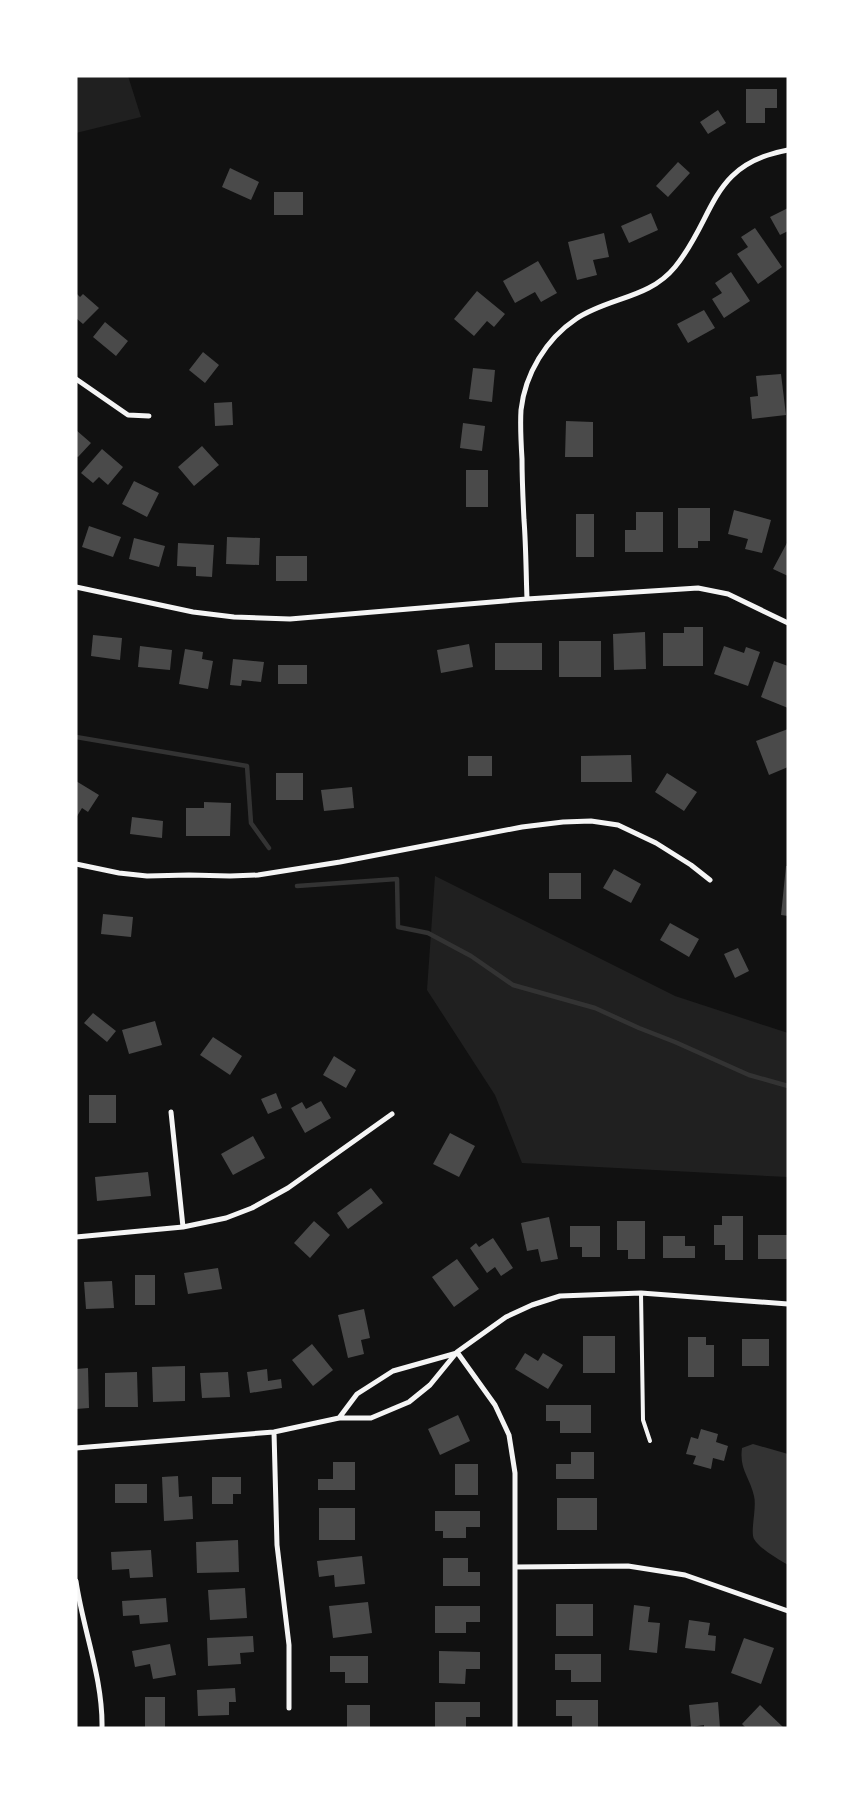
<svg xmlns="http://www.w3.org/2000/svg" width="864" height="1804" viewBox="0 0 864 1804" font-family="Helvetica,sans-serif">
  <rect width="100%" height="100%" fill="#111"/>
  <!-- green -->
  <path fill="#202020" d="M76,76H128L141,117L76,133Z
    M435,876L675,996L788,1033V1177L522,1163L495,1095L427,990Z"/>
  <!-- water -->
  <path fill="#333" d="M753,1444L788,1454V1565C778,1559 760,1549 754,1539C750,1531 757,1508 754,1496C750,1477 739,1470 742,1448Z"/>
  <g fill="none" stroke-linecap="round" stroke-linejoin="round">
    <!-- stream -->
    <path stroke="#333" stroke-width="4.5" d="M76,737L247,766L251,823L269,848
      M297,886L397,879L398,927L428,933L471,956L513,985L595,1008L639,1028L675,1042L749,1075L788,1086"/>
  </g>
  <!-- building -->
  <path fill="#4a4a4a" d="M746,89H777V108H765V123H746Z
    M718,110L726,123L708,134L700,122Z
    M678,162L690,173L668,197L656,186Z
    M230,168L259,182L251,200L222,187Z
    M274,192H303V215H274Z
    M788,208V231L780,235L770,217Z
    M651,213L658,230L629,243L621,226Z
    M755,228L782,267L758,284L737,254L748,247L741,237Z
    M604,233L609,257L593,260L597,275L577,280L568,242Z
    M538,261L557,293L541,302L535,292L515,303L503,281Z
    M731,272L750,301L724,318L712,299L722,293L715,283Z
    M477,291L505,314L494,327L487,321L474,336L454,319Z
    M76,293L80,297L83,294L99,308L83,324L76,318Z
    M704,310L715,328L688,343L677,324Z
    M105,322L128,341L116,356L93,337Z
    M203,352L219,365L205,383L189,370Z
    M473,368L495,370L492,402L469,399Z
    M781,374L786,415L752,419L750,397L758,396L756,376Z
    M232,402L233,425L215,426L214,403Z
    M566,421L593,422V457H565Z
    M463,423L485,426L482,451L460,448Z
    M76,430L91,443L78,457L76,456Z
    M202,446L219,465L194,486L178,467Z
    M102,449L123,467L108,485L99,477L93,483L81,473Z
    M466,470H488V507H466Z
    M134,481L159,493L147,517L122,504Z
    M678,508H710V541H698V548H678Z
    M734,510L771,520L762,553L745,549L748,539L728,534Z
    M636,512H663V552H625V530H636Z
    M576,514H594V557H576Z
    M89,526L121,537L113,557L82,547Z
    M227,537L260,538L259,565L226,564Z
    M134,538L165,546L159,567L129,559Z
    M788,541V576L773,569Z
    M178,543L214,545L212,577L196,576V567L177,566Z
    M276,556H307V581H276Z
    M684,627H703V666H663V633H684Z
    M645,632L646,669L614,670L613,634Z
    M93,635L122,638L120,660L91,656Z
    M559,641H601V677H559Z
    M495,643H542V670H495Z
    M469,644L473,667L441,673L437,650Z
    M140,646L172,650L170,670L138,667Z
    M724,646L744,653L746,647L760,652L748,686L714,674Z
    M185,649L203,652L202,659L213,661L208,689L179,684Z
    M233,659L264,662L261,682L242,680L241,686L230,685Z
    M774,661L788,666V708L761,697Z
    M278,665H307V684H278Z
    M788,729V767L769,775L756,741Z
    M631,755L632,782H581V756Z
    M468,756H492V776H468Z
    M276,773H303V800H276Z
    M667,773L697,792L684,811L655,792Z
    M76,781L99,795L88,812L82,808L76,818Z
    M352,787L354,808L324,811L321,790Z
    M204,802L231,803L230,836H186V808H204Z
    M132,817L163,821L162,838L130,834Z
    M786,866H788V916L781,915Z
    M614,869L641,884L631,903L603,888Z
    M549,873H581V899H549Z
    M103,914L133,917L131,937L101,934Z
    M670,923L699,939L689,957L660,940Z
    M738,948L749,971L735,978L724,954Z
    M93,1013L116,1031L107,1042L84,1023Z
    M155,1021L162,1045L129,1054L122,1030Z
    M213,1037L242,1056L230,1075L200,1055Z
    M334,1056L356,1070L346,1088L323,1075Z
    M276,1093L282,1108L268,1114L261,1099Z
    M89,1095H116V1123H89Z
    M321,1101L331,1118L305,1133L291,1108L302,1102L306,1109Z
    M450,1133L475,1146L459,1177L433,1164Z
    M253,1136L265,1158L233,1175L221,1154Z
    M148,1172L151,1196L97,1201L95,1177Z
    M371,1188L383,1203L348,1229L337,1213Z
    M722,1216H743V1260H725V1245H714V1225H722Z
    M549,1217L558,1259L541,1262L538,1249L527,1251L521,1223Z
    M314,1221L330,1235L310,1258L294,1243Z
    M617,1221H645V1259H628V1250H617Z
    M570,1226H600V1257H582V1247H570Z
    M758,1235H787V1259H758Z
    M663,1236H685V1246H695V1258H663Z
    M493,1238L513,1268L501,1276L495,1267L487,1273L470,1248L476,1243L479,1247Z
    M457,1259L479,1289L454,1307L432,1277Z
    M218,1268L222,1289L188,1294L184,1273Z
    M135,1275H155V1305H135Z
    M112,1281L114,1308L86,1309L84,1282Z
    M364,1309L370,1338L361,1340L364,1354L348,1358L338,1315Z
    M583,1336H615V1373H583Z
    M688,1337H706V1345H714V1377H688Z
    M742,1339H769V1366H742Z
    M312,1344L333,1370L313,1386L292,1360Z
    M525,1353L538,1361L543,1353L563,1365L548,1389L515,1369Z
    M185,1366V1401L153,1402L152,1367Z
    M88,1368L89,1408L76,1409V1369Z
    M267,1369L268,1381L281,1379L282,1388L250,1393L247,1372Z
    M137,1372L138,1407H105V1373Z
    M228,1372L230,1397L202,1398L200,1373Z
    M546,1405H591V1433H560V1421H546Z
    M458,1415L470,1441L440,1455L428,1429Z
    M701,1429L718,1434L716,1442L728,1446L724,1461L713,1458L711,1469L693,1464L696,1456L686,1454L691,1437L698,1439Z
    M571,1452H594V1479H556V1464H571Z
    M333,1462H355V1490H318V1479H333Z
    M455,1464H478V1495H455Z
    M178,1476L179,1497L192,1496L193,1519L164,1521L162,1477Z
    M212,1477H241V1494H233V1504H212Z
    M115,1484H147V1503H115Z
    M557,1498H597V1530H557Z
    M319,1508H355V1540H319Z
    M435,1511H480V1527H466V1538H443V1531H435Z
    M238,1540L239,1572L197,1573L196,1542Z
    M151,1550L153,1577L130,1578L129,1569L112,1570L111,1552Z
    M362,1556L365,1584L335,1587L334,1575L319,1577L317,1561Z
    M443,1558H468V1572H480V1586H443Z
    M245,1588L247,1618L210,1620L208,1590Z
    M166,1598L168,1622L140,1624L139,1615L123,1616L122,1601Z
    M368,1602L372,1633L333,1638L329,1606Z
    M556,1604H593V1636H556Z
    M634,1605L650,1607L648,1622L660,1623L657,1653L629,1650Z
    M435,1606H480V1622H466V1633H435Z
    M689,1620L710,1623L708,1635L716,1636L715,1651L685,1648Z
    M253,1636L254,1652L240,1653L241,1664L208,1666L207,1638Z
    M744,1638L774,1648L761,1684L731,1673Z
    M170,1644L176,1675L153,1679L150,1664L135,1667L132,1651Z
    M439,1651L480,1652V1669H466L465,1684L439,1683Z
    M555,1654H601V1682H571V1670H555Z
    M330,1656H368V1683H345V1672H330Z
    M235,1688L236,1702H229V1715L198,1716L197,1690Z
    M145,1697H165V1727H145Z
    M556,1700H598V1728H572V1716H556Z
    M435,1702H480V1717H466V1728H435Z
    M718,1702L720,1728H704V1725L691,1727L689,1705Z
    M347,1705H370V1728H347Z
    M760,1705L783,1727L782,1728H746L742,1724Z"/>
  <g fill="none" stroke-linecap="round" stroke-linejoin="round">
    <!-- service -->
    <path stroke="#f5f5f5" stroke-width="4" d="M641,1293L643,1420L650,1441"/>
    <!-- minor -->
    <path stroke="#f5f5f5" stroke-width="5" d="M76,379L128,415L149,416
      M76,587L193,612L234,617L290,619L527,599L698,588L728,594L788,623
      M527,599C526,573 526,546 524,520C523,500 522,480 522,459C521,443 520,426 521,410C525,374 546,339 576,319C609,297 649,299 675,267C716,217 709,164 788,150
      M76,864L119,873L147,876L189,875L230,876L258,875L340,862L522,827L563,822L591,821L618,825L656,843L691,865L710,880
      M171,1112L183,1227
      M76,1237L183,1227L226,1218L252,1208L288,1188L392,1114
      M457,1352L495,1405L509,1435L515,1473V1728
      M339,1418L357,1394L393,1371L457,1353
      M274,1432L277,1545L289,1645V1708
      M76,1448L274,1432L339,1418H371L409,1402L430,1385L457,1352L506,1317L532,1305L560,1296L641,1293L788,1304
      M515,1567L628,1566L685,1575L788,1611
      M76,1581C83,1630 103,1678 102,1728"/>
  </g>
  <!-- border -->
  <rect width="864" height="1804" fill="none" stroke="#ffffff" stroke-width="155"/>
</svg>
